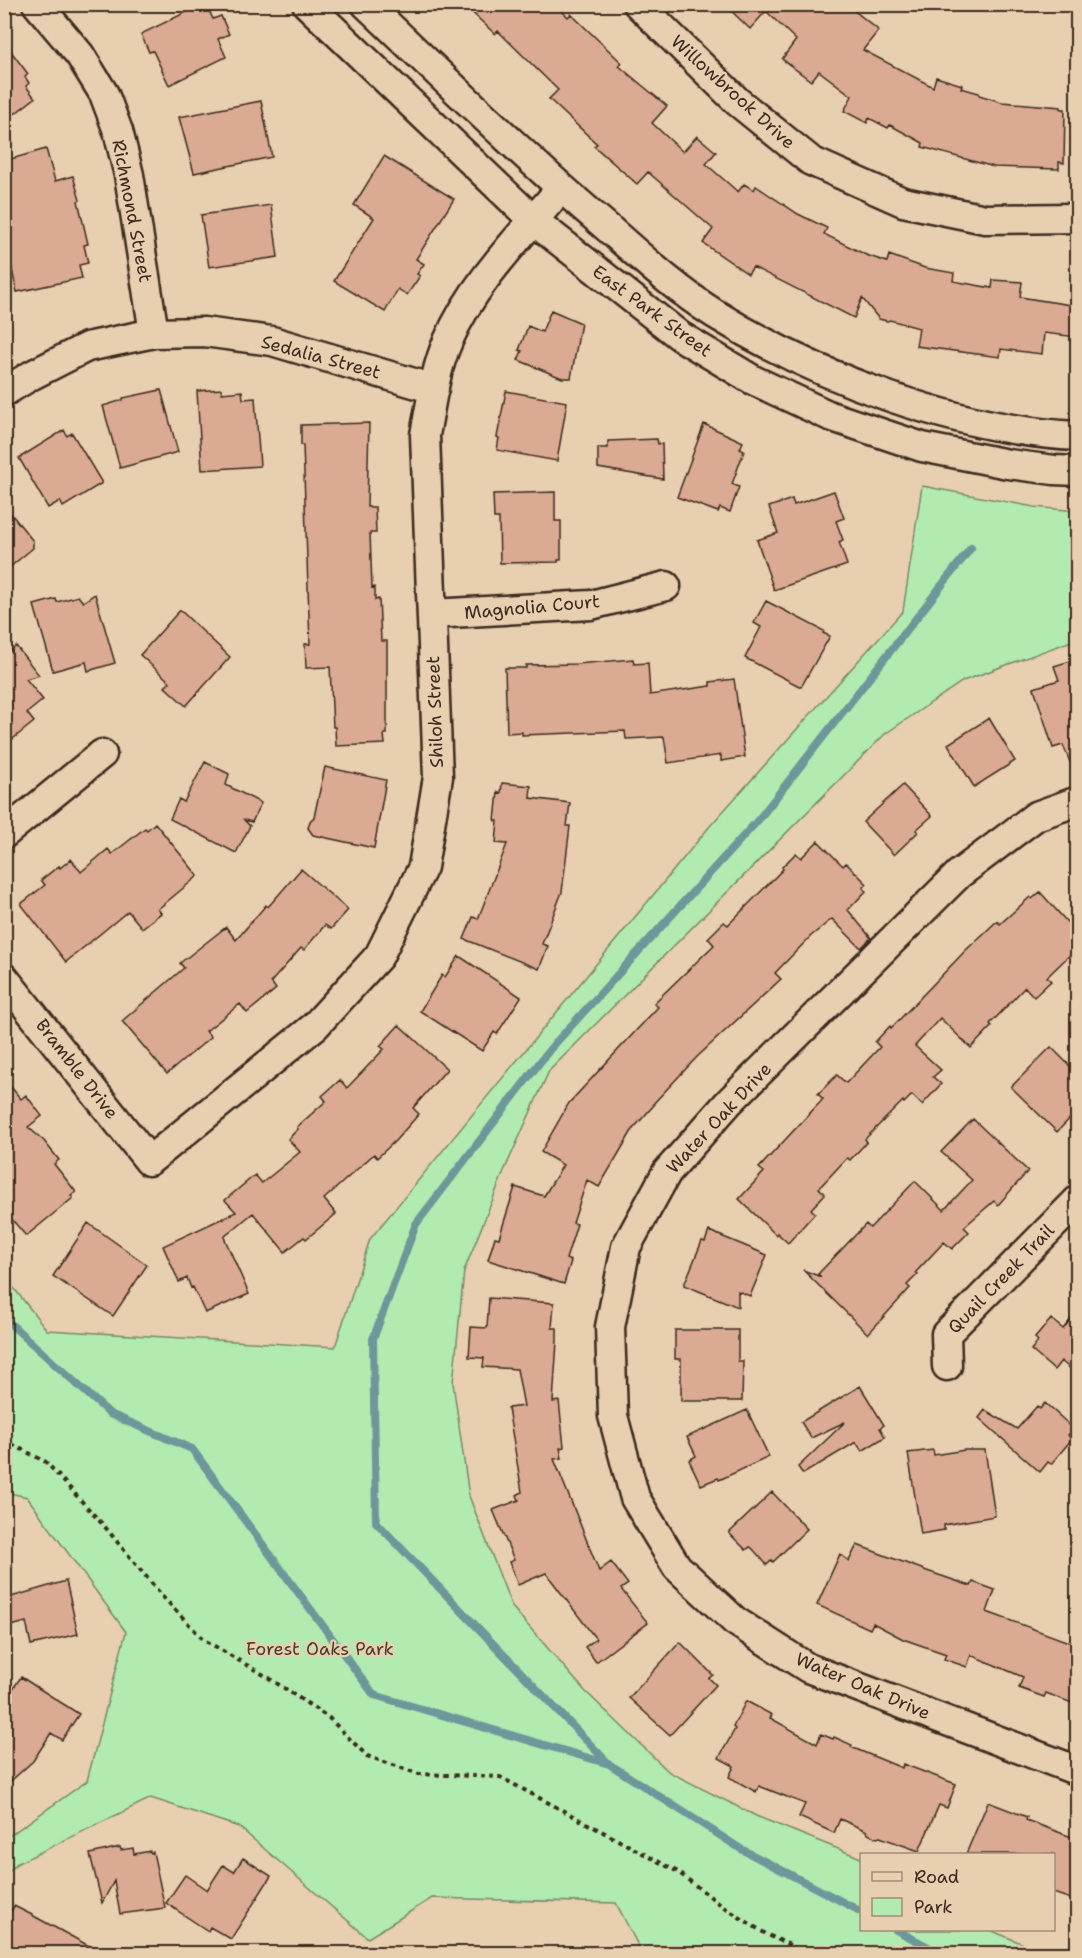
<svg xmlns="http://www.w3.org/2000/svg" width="1082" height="1958" viewBox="0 0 1082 1958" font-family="'Shantell Sans',sans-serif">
  <rect width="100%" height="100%" fill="#e8cfb0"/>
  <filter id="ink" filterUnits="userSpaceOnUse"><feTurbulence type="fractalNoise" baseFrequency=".0167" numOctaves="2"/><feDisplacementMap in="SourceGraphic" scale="12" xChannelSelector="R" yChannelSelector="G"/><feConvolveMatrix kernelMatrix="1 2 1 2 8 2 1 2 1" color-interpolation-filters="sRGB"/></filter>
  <g filter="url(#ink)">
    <!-- green -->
    <path fill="#b2ebaf" stroke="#768a66" stroke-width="1.5" d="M922,486L1034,507L1077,511V639L963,681L885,734L549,1071L504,1171L464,1271L453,1383L469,1496L512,1607L585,1691L669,1772L756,1816L861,1858L862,1930H990L1045,1953H642L616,1903L432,1898L368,1938L239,1827L151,1798L16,1864L5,1876V1839L87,1781L126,1632L27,1497L5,1492V1277L47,1330L335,1347L370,1239L710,826L903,611Z"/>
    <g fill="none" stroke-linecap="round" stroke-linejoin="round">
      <!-- stream -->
      <path stroke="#6d979a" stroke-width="8" d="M4,1318L110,1414L192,1449L374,1695L609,1764L741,1849L862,1912
        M609,1764L376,1522L373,1339L416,1224L550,1049L759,819L971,548
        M896,1930L942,1954"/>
    </g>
    <!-- building -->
    <path fill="#daab92" stroke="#3b2a1e" stroke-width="1.5" d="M203,4H206L213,19L221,16L229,34L218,39L226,57L169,85L153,51L149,52L141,34Z
      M463,4H555L568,17L571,14L622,63L619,66L667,106L652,123L683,152L697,136L716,152L706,164L738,192L744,184L754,190L756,186L798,214L827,228L824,234L866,255L887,262L889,255L925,268L954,273L953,281L992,288L993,280L1022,282L1020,297L1077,306V337L1044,333L1042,354L1001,349L1000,357L916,346L919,328L890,320L887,321L879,319L862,298L854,318L753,267L748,274L703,243L713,229L648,172L637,184L594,146L597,144L549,99L558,90L498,31L495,34Z
      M724,4H846L877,29L878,31L863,50L933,87L936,77L962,85L961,88L979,93V95L1002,102L1061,107V109H1065L1064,163L1059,162V169L994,167L922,147L923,143L890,125L888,128L869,118L867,123L844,111L852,96L819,71L811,81L782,59L796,40L766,11L750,29Z
      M4,42L28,74L25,77L29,83L26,86L35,98L4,122Z
      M261,101L272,157L194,173L179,117Z
      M46,149L55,181L73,176L80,200L78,201L88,244L84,245L88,263L79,265L82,278L17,292L4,234V161Z
      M384,156L454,199L416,259L424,264L417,274L420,276L407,295L398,289L385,312L334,281L374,218L354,205Z
      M271,205L278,257L209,267L201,215Z
      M551,310L581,323L571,378H562L518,360L522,351L519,350L528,326L542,332Z
      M222,389V393L242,391L243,399L255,398L260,466L202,470L197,391Z
      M161,390L178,452L120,468L103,406L123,400V398Z
      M506,391L567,402L557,461L497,450L499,438L497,437Z
      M369,423L367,507H375L376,533H370L372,588L375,587V600L379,599L381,641H387V734H384L385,744L336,746L335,727H333L330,667L306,668L305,644H310L303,445H301V425Z
      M704,424L743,442L740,449L744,451L732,484L739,487L730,512L720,508L718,512L677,497Z
      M64,430L67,436L72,433L102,483L63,507L60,501L48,508L19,458Z
      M657,439L658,444H662L663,479L598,468V448H608V441Z
      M834,491L844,518L836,521L843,540L839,542L847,565L774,590L757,540L778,533L769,507L792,499L794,505Z
      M555,492V521H561V560H558V562L500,563L499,518H494L493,494Z
      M4,505L33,541V548L4,572Z
      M95,594L115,663L88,671L86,662L53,671L34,605L56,599L57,602L78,596L83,602Z
      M766,601L824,631L823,633L830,636L801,687L745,658L761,627L754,623Z
      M180,610L230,657L186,706L165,687L170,682L140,655Z
      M16,646L39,675L26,679L43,700L27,713L34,722L4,746V652L6,655Z
      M633,659L634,664L648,663L650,695L710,686V682L734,679L745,757L721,761V755L668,763L664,737L626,739L625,731L522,735V732L507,733L505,668H526V665L577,664Z
      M1077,659V779L1063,745L1053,748L1034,688L1059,680L1054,666Z
      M989,718L1015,761L974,787L948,744Z
      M205,762L229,774L226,785L261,803L252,822L244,820L250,826L236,853L170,819L179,799L184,802Z
      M325,767L386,780L374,848L313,835L308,828L310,821L314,817Z
      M502,783L531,786L530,798L570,803L567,826H570L562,892L542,944L548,946L539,969L464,939L473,917L478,919L507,844L496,843L498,821H495L498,792L501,793Z
      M903,785L932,816L916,830L918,832L894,855L863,822Z
      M155,823L198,876L158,909L161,913L142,928L128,911L66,962L21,904L45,885L41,880L59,866L60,868L71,859L81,872L108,849L112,854L145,828L147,830Z
      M818,841L843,866L846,863L867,884L863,888L866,891L848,910L871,938L861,948L832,919L811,936L775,973L781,979L697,1057L653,1104L654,1105L633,1129L599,1187L587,1180L573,1223L577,1224L566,1259L571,1261L564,1284L488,1260L495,1237L499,1238L515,1187L544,1196L563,1165L541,1152L569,1103L658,1007L654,1003L714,945L708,938L724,922L728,925L783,869L782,867L796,853L801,858Z
      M301,869L348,910L331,929L325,925L304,950L301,948L271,982L276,989L247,1013L240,1004L206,1031L211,1037L167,1074L122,1021L184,968L180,963L226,927L236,940L266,905L268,907Z
      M1040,892L1077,933V948L1047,977L1051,981L1034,997L1025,987L990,1024L992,1026L971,1048L940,1018L915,1046L941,1070L933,1077L941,1084L922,1105L912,1095L904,1103L903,1101L865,1139L867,1142L850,1160L847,1158L819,1188L825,1194L811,1209L815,1213L788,1243L777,1233L776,1235L739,1199L764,1172L759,1168L823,1099L818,1094L837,1075L846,1083L880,1047L875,1042L890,1026L891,1028L900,1019L965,951L997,921L1000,924L1030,897L1032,899Z
      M459,956L521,997L497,1034L494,1032L482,1051L420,1011L442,975L445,977Z
      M399,1025L447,1069L413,1108L419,1114L395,1141L377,1158L374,1154L324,1199L336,1214L306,1239L304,1237L285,1252L253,1213L224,1237L249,1294L205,1313L193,1287L191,1288L187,1278L179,1282L163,1246L236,1212L225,1200L255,1175L262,1183L300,1152L288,1139L298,1129L297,1127L326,1101L322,1096L340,1080L347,1088L384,1049L380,1046Z
      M1051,1047L1077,1073V1111L1057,1132L1011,1087Z
      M4,1079L21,1099L26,1095L42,1116L28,1127L44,1141L59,1160L54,1164L76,1192L71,1196L73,1198L26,1236L4,1210Z
      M973,1119L1028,1171L998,1205L994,1201L964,1227L969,1232L952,1249L944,1242L916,1272L918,1274L907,1285L910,1288L868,1334L803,1270L821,1277L818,1274L866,1224L870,1228L915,1181L944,1210L972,1180L941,1152Z
      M88,1223L147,1265L113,1316L53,1276Z
      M709,1231L767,1255L750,1296L738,1291V1307L684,1285L702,1241L705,1242Z
      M489,1298L554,1303L552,1328H557V1341L553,1402L559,1401L564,1447L560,1448L562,1458L554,1459L599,1571L611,1562L628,1584L621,1589L648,1623L596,1662L585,1647L596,1639L546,1573L518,1585L509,1562L514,1560L493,1510L519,1500L517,1495L522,1492L508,1408L524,1406L517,1369L483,1367L484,1358L469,1357L471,1327L487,1328Z
      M1077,1312V1374L1061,1361L1054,1370L1031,1350L1038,1341L1035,1338L1051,1319L1063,1329Z
      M675,1330H738V1361H743L742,1401H681V1359H675Z
      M860,1386L884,1425L880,1428L885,1437L862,1451L856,1442L803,1474L798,1467L845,1422L811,1438L801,1422Z
      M1045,1403L1074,1429L1068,1435L1072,1439L1051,1464L1048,1462L1040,1472L979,1418L985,1410L1017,1429L1037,1406L1040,1409Z
      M747,1410L769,1457L719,1480L718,1478L701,1485L689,1460L696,1456L687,1437Z
      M933,1450L934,1455L965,1450H985L995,1516L944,1525V1530L921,1534L908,1453Z
      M772,1492L807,1529L773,1562L772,1560L767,1565L752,1548L750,1547L746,1550L729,1533Z
      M857,1545L927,1571L971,1586L973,1582L995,1590L987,1612L1077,1645V1705L1046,1693L1044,1697L1019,1688L1023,1677L971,1655L967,1667L944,1659L946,1654L903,1639L873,1623L870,1629L817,1605L840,1554L849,1561Z
      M66,1581L78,1634L31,1645L26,1622L4,1628V1599Z
      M680,1642L713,1675L709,1678L716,1685L670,1735L629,1698Z
      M21,1677L79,1714L62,1740L51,1733L33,1761L4,1787V1685L12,1690Z
      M746,1701L772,1715L770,1718L817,1744L821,1734L833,1739L834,1737L852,1745L851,1747L902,1768L903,1764L956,1784L947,1808L939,1805L919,1851L880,1837L877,1838L868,1834L867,1831L840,1819L834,1833L799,1817L805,1804L759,1786L756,1792L729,1777L734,1766L719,1758L735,1729L733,1727Z
      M988,1802L1027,1817L1026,1820L1077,1839V1901L1053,1893V1854H966Z
      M120,1847L121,1850L133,1848L134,1854L150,1851L151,1853L153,1852L165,1908L120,1914L114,1881L102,1903L90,1854Z
      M243,1858L271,1876L231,1939L210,1927L208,1931L166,1903L185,1875L207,1890L223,1865L234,1872Z
      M14,1906L30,1914L102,1953H4V1923Z"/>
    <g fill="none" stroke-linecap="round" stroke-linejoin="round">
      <defs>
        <path id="minor" d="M37,4L80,55L104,94L118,131L129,175L154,333
          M307,4L534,221L680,336L753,380L830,416L922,447L1008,464L1054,470L1078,471
          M366,4C446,80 525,158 609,229C643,259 677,290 715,314C816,377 959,431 1078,436
          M638,4L738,102L811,161L903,202L985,219L1078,218
          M4,392L32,375L87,347L154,333L204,332L272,341L434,389
          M432,614L591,605L666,586
          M1078,801L1036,816L959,874L729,1102L667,1172L626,1247L610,1327L613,1416L635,1498L677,1567L735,1621L808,1668L1078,1771
          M4,834L102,754
          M4,978L149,1161L315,1026L379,956L423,867L438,777L425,435C431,404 435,370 448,341C473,283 521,236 561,188
          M947,1366L946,1334L1078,1200"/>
      </defs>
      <!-- minor casing -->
      <use href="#minor" stroke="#3b2a1e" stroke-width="33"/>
      <!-- path -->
      <path stroke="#3b2a1e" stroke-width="4" stroke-dasharray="4.5 4.5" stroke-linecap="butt" d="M4,1440L46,1462L105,1527L163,1597L204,1640L269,1678L329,1718L367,1756L419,1774L500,1777L678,1872L725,1908L766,1934L809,1954"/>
      <!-- minor -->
      <use href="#minor" stroke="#e8cfb0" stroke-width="28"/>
    </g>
  </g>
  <g text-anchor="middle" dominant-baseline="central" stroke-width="4.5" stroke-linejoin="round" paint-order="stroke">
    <!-- street labels -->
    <g font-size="18" fill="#3b2a1e" stroke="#e8cfb0">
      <text transform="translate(733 92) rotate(42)">Willowbrook Drive</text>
      <text transform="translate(132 211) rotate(79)">Richmond Street</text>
      <text transform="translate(652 311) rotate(36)">East Park Street</text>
      <text transform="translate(321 357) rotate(15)">Sedalia Street</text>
      <text transform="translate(532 607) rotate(-5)">Magnolia Court</text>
      <text transform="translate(435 712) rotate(-92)">Shiloh Street</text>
      <text transform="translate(77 1069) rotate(52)">Bramble Drive</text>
      <text transform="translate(719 1118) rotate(-47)">Water Oak Drive</text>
      <text transform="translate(1001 1279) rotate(-46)">Quail Creek Trail</text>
      <text transform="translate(863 1686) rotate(23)">Water Oak Drive</text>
    </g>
    <!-- park labels -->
    <g font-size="18" fill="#473d2c" stroke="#e8cfb0">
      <text x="320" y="1649">Forest Oaks Park</text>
    </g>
  </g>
  <!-- margin -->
  <rect width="1082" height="1958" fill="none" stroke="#e8cfb0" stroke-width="24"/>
  <rect x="12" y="12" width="1058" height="1934" fill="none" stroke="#3b2a1e" stroke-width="2" filter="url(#ink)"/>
  <!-- legend -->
  <rect x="860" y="1853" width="195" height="78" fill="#e8cfb0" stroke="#a38d76" stroke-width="1.5"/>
  <rect x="872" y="1872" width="30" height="9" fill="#e8cfb0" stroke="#a38d76" stroke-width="1.5"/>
  <text x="914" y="1883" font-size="18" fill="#3b2a1e">Road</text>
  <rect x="872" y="1898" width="30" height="18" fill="#b2ebaf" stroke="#a38d76" stroke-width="1.5"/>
  <text x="914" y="1913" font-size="18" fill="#3b2a1e">Park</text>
</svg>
